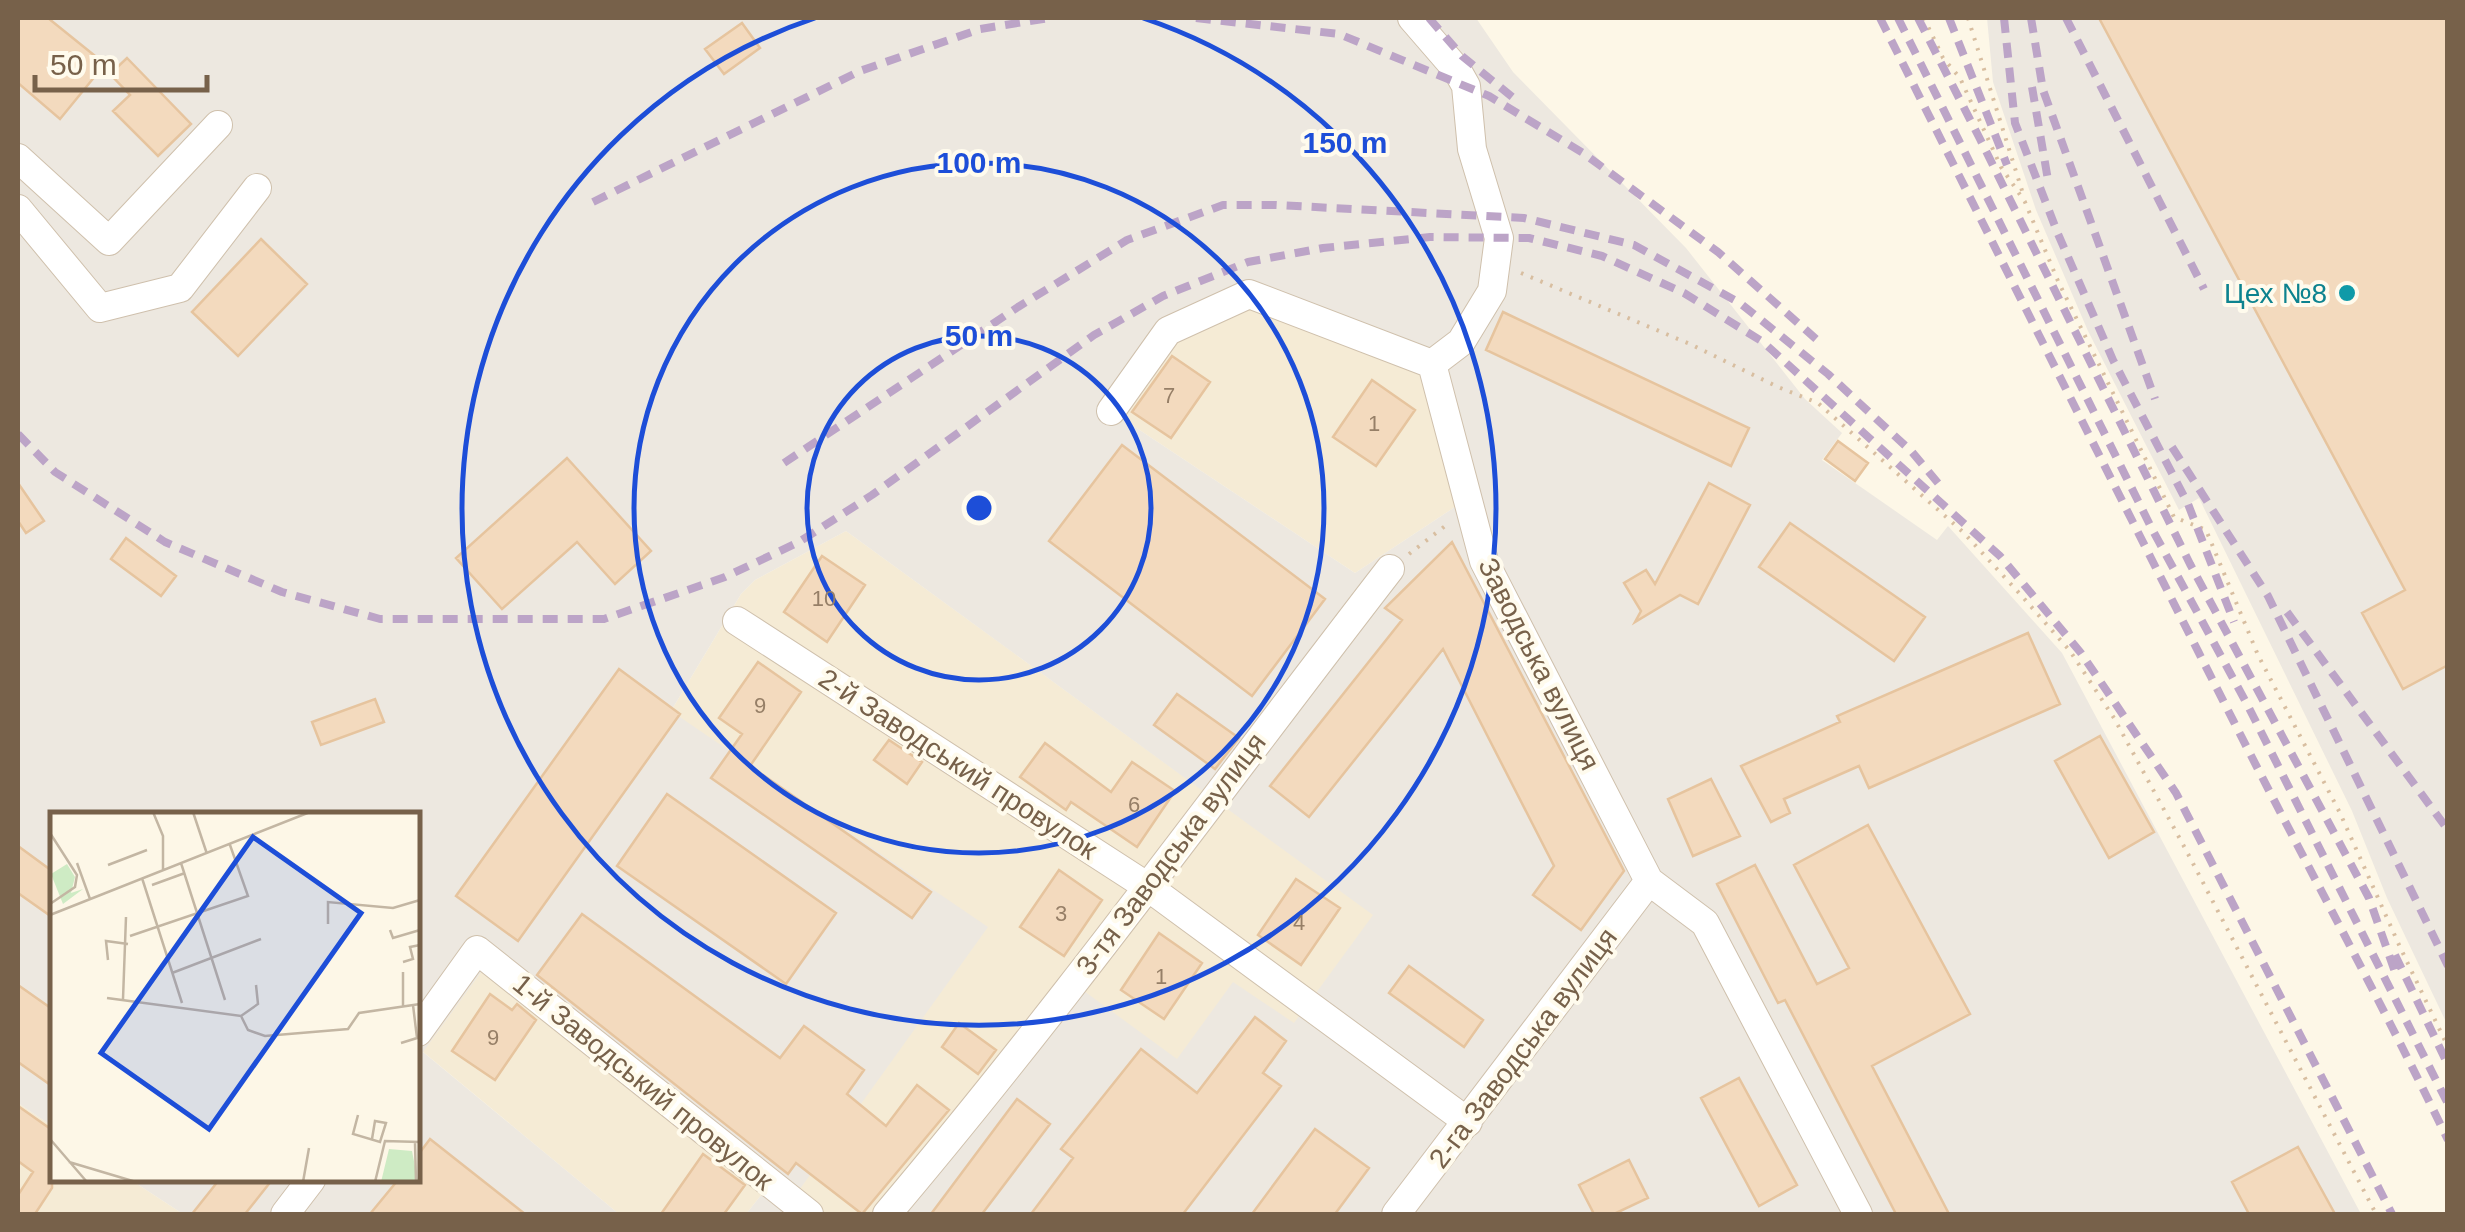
<svg xmlns="http://www.w3.org/2000/svg" width="2465" height="1232" viewBox="0 0 2465 1232" font-family="Helvetica,sans-serif">
  <rect width="100%" height="100%" fill="#fdf7e7"/>
  <!-- residential -->
  <path fill="#f5ebd5" d="M1249,294L1432,364L1467,499L1355,573L1111,411L1168,331Z
    M846,531L1374,915L1294,1024L1177,1060L886,1214H809L792,1201L671,711L741,594L755,580Z
    M490,960L770,1184L746,1214H619L422,1051Z
    M18,1103L52,1126V1180H131L183,1214H18Z"/>
  <!-- industrial -->
  <path fill="#ede8e0" fill-rule="evenodd" d="M18,18H1476L1513,72L1686,248L1805,399L1842,433L1822,460L1937,540L1948,526L2062,653L2361,1214H886L1073,983L1177,1059L1233,982L1294,1023L1373,915L846,531L755,580L741,594L671,711L988,927L792,1200L809,1214H746L770,1184L490,960L423,1052L619,1214H183L131,1180H418V814H52V1126L18,1103ZM1249,294L1431,364L1467,499L1355,573L1111,411L1168,331Z
    M1987,18H2447V1024L2387,898L2352,811L2199,498L2179,510L2088,331L2036,210L1993,82Z"/>
  <!-- building -->
  <path fill="#f3dabe" stroke="#e6c49e" stroke-width="2.5" d="M18,18H48L105,64L60,119L18,83Z
    M2099,18H2448V665L2403,689L2362,613L2405,590Z
    M742,23L760,48L724,74L705,49Z
    M127,58L191,124L158,156L113,111L130,95L110,74Z
    M261,239L307,284L238,356L192,312Z
    M1503,312L1749,428L1731,466L1486,350Z
    M1172,356L1210,382L1171,438L1132,412Z
    M1372,380L1415,410L1376,466L1333,437Z
    M1838,441L1868,463L1855,481L1825,459Z
    M1122,445L1325,599L1252,696L1049,541Z
    M567,458L651,551L615,584L577,542L502,609L456,558Z
    M18,483L44,521L26,533L18,521Z
    M1709,483L1750,505L1698,604L1680,595L1635,622L1641,611L1624,583L1646,570L1655,584Z
    M1790,523L1925,617L1894,661L1759,567Z
    M126,538L176,576L161,596L111,559Z
    M1452,542L1624,871L1581,930L1533,895L1554,866L1443,649L1309,817L1270,786L1402,620L1385,608Z
    M822,556L865,585L827,642L784,612Z
    M2028,633L2060,704L1869,788L1859,766L1784,799L1790,813L1771,822L1741,766L1840,722L1837,716Z
    M758,662L801,692L750,766L931,892L912,918L711,778L742,734L719,718Z
    M619,669L680,714L518,941L456,896Z
    M1177,694L1239,738L1215,769L1154,725Z
    M375,699L384,722L321,745L312,722Z
    M2100,736L2154,832L2109,858L2055,761Z
    M889,740L922,762L907,784L874,760Z
    M1045,743L1111,792L1132,762L1175,791L1137,847L1071,802L1066,810L1020,777Z
    M1711,779L1740,836L1693,856L1668,799Z
    M667,794L836,913L786,984L617,866Z
    M1868,825L1970,1014L1872,1066L1949,1214H1896L1785,1000L1778,1003L1717,884L1755,865L1817,984L1849,968L1794,865Z
    M18,846L52,871V917L18,893Z
    M1059,870L1102,900L1064,956L1020,927Z
    M1296,879L1340,908L1301,965L1258,935Z
    M582,914L780,1058L804,1026L864,1070L847,1094L886,1126L917,1085L949,1110L862,1214L796,1163L788,1174L537,975Z
    M1159,933L1202,963L1164,1019L1121,990Z
    M1409,966L1483,1020L1464,1047L1389,993Z
    M18,985L52,1009V1086L18,1062Z
    M490,994L512,1010L517,1004L536,1020L495,1080L452,1051Z
    M1255,1017L1286,1041L1263,1073L1281,1086L1183,1214H1031L1073,1158L1061,1149L1141,1049L1197,1093Z
    M959,1023L996,1050L978,1074L942,1047Z
    M1739,1078L1797,1185L1759,1206L1701,1098Z
    M1017,1099L1050,1124L982,1214H931Z
    M18,1106L52,1130V1188L35,1214H18V1195L33,1172L18,1161Z
    M1315,1129L1369,1168L1335,1214H1252Z
    M430,1139L525,1214H370L398,1180H418V1155Z
    M2298,1147L2335,1214H2249L2232,1182Z
    M703,1154L745,1185L724,1214H661Z
    M1629,1160L1648,1198L1614,1214H1594L1579,1185Z
    M219,1180H272L245,1214H192Z"/>
  <g fill="none" stroke-linecap="round" stroke-linejoin="round">
    <defs>
      <path id="minor" d="M1412,18L1457,70L1466,86L1472,149L1499,238L1492,291L1461,342L1432,364
        M18,158L109,241L218,125
        M18,209L100,308L180,288L257,188
        M1111,411L1168,331L1249,294L1432,364L1484,561L1649,881L1705,923L1858,1214
        M737,621L1148,887L1468,1122
        M418,1032L477,950L809,1214
        M285,1214L311,1180
        M887,1214C1063,1006 1223,785 1390,569
        M1396,1214L1649,881"/>
    </defs>
    <!-- minor casing -->
    <use href="#minor" stroke="#cfc0ac" stroke-width="30"/>
    <!-- path -->
    <path stroke="#d8bea0" stroke-width="4" stroke-dasharray="2.5 8" stroke-linecap="butt" d="M1924,18L1943,58L1960,78L2001,167L2025,202L2058,281L2174,517L2206,530L2258,655L2340,813L2400,947L2448,1047
      M1968,18L2024,197
      M1521,273L1690,344L1778,387L1818,403L1963,532L2020,594L2070,651L2114,718L2186,850L2376,1214
      M1409,554L1449,523"/>
    <!-- minor -->
    <use href="#minor" stroke="#fff" stroke-width="28"/>
    <!-- rail -->
    <path stroke="#bca4c7" stroke-width="8" stroke-dasharray="15 10" stroke-linecap="butt" d="M1196,18L1339,34L1489,96L1583,153L1718,252L1816,339
      M1429,18L1462,56L1516,100
      M1880,18C1999,255 2117,492 2237,728C2307,866 2381,1001 2448,1140
      M1898,18L2152,529L2247,704L2448,1104
      M1918,18L1980,139L2190,564L2369,898L2395,972
      M1949,18L2007,165
      M2004,18L2015,123L2058,234L2113,360L2188,504L2234,622
      M2031,18L2043,90L2155,399
      M2066,18L2204,289
      M2032,87L2048,180
      M593,202L860,71L980,29L1049,18
      M18,434L55,472L165,542L282,592L380,619H604L725,577L799,542L872,495L1094,335L1163,296L1248,262L1323,248L1430,237L1529,238L1602,256L1684,293L1763,342L2000,556L2081,653L2176,793L2392,1214
      M2172,447L2268,596L2448,966
      M784,463L1018,307L1127,240L1223,205H1276L1524,218L1634,245L1740,303L1828,374L1912,452L1938,483
      M2287,612L2448,830
      M2395,955L2448,1065"/>
  </g>
  <!-- distance rings -->
  <g fill="none" stroke="#1d4ed8" stroke-width="5">
    <circle cx="979" cy="508" r="172"/>
    <circle cx="979" cy="508" r="345"/>
    <path d="M1143 18A517 517 0 1 1 815 18"/>
  </g>
  <!-- markers -->
  <circle fill="#0f9aa8" stroke="#fffbed" stroke-width="4" cx="2347" cy="293" r="10"/>
  <g text-anchor="middle" dominant-baseline="central" stroke-width="8" stroke-linejoin="round" paint-order="stroke">
    <!-- number labels -->
    <g font-size="22" fill="#967f67">
      <text x="1169" y="395">7</text>
      <text x="1374" y="423">1</text>
      <text x="824" y="598">10</text>
      <text x="760" y="705">9</text>
      <text x="1134" y="804">6</text>
      <text x="1061" y="913">3</text>
      <text x="1299" y="922">4</text>
      <text x="1161" y="976">1</text>
      <text x="493" y="1037">9</text>
    </g>
    <!-- culture labels -->
    <g font-size="28" fill="#0d838f" stroke="#fffbed" text-anchor="end">
      <text x="2327" y="293">Цех №8</text>
    </g>
    <!-- street labels -->
    <g font-size="28" fill="#77614a" stroke="#fffbed">
      <text transform="translate(1539 664) rotate(63)">Заводська вулиця</text>
      <text transform="translate(958 764) rotate(33)">2-й Заводський провулок</text>
      <text transform="translate(1171 854) rotate(-53)">3-тя Заводська вулиця</text>
      <text transform="translate(1523 1048) rotate(-53)">2-га Заводська вулиця</text>
      <text transform="translate(643 1082) rotate(39)">1-й Заводський провулок</text>
    </g>
  </g>
  <!-- overview -->
  <g transform="translate(50 812)">
    <rect width="370" height="370" fill="#fdf7e7"/>
    <path d="M17,52L25,65L21,81L33,77L13,92L1,62ZM339,337L362,339L368,370H331Z" fill="#ceebc4"/>
    <path fill="none" stroke="#c3b6a3" stroke-width="2.5" d="M103,0L113,24V58M143,0L157,42M0,21L27,63L25,75L0,92M27,51L40,87M131,51L175,188M58,53L97,38M92,66L132,191M102,73L135,61M0,103L260,0M278,112V90L343,96L370,88M340,118L343,126L370,118M80,124L198,84L180,33M58,148L56,129L78,132M353,150L363,147L360,135L370,133M353,160V195M122,161L211,127M57,186L191,204L208,192L206,173M73,187L76,105M191,204L198,218L215,224L298,217L309,201L370,192M351,231L367,226L363,193M308,303L303,322L330,330L336,311L325,309L322,327M0,327L37,370M365,331L366,370M19,350L86,370M253,370L259,336M325,370L335,329L370,330"/>
    <path fill="#1d4ed8" fill-opacity="0.15" stroke="#1d4ed8" stroke-width="5" d="M203,25L311,101L159,317L51,241Z"/>
    <rect width="370" height="370" fill="none" stroke="#77614a" stroke-width="5"/>
  </g>
  <circle cx="979" cy="508" r="15" fill="#1d4ed8" stroke="#fffbed" stroke-width="5"/>
  <g font-size="30" text-anchor="middle" font-weight="bold" fill="#1d4ed8" stroke="#fffbed" stroke-width="8" stroke-linejoin="round" paint-order="stroke">
    <text x="1345" y="153">150 m</text>
    <text x="979" y="173">100 m</text>
    <text x="979" y="346">50 m</text>
  </g>
  <!-- border -->
  <rect width="2465" height="1232" fill="none" stroke="#77614a" stroke-width="40"/>
  <!-- scale -->
  <path d="M35 75v15h172v-15" fill="none" stroke="#77614a" stroke-width="5"/>
  <text x="50" y="75" font-size="30" fill="#77614a" stroke="#fffbed" stroke-width="8" paint-order="stroke">50 m</text>
</svg>
